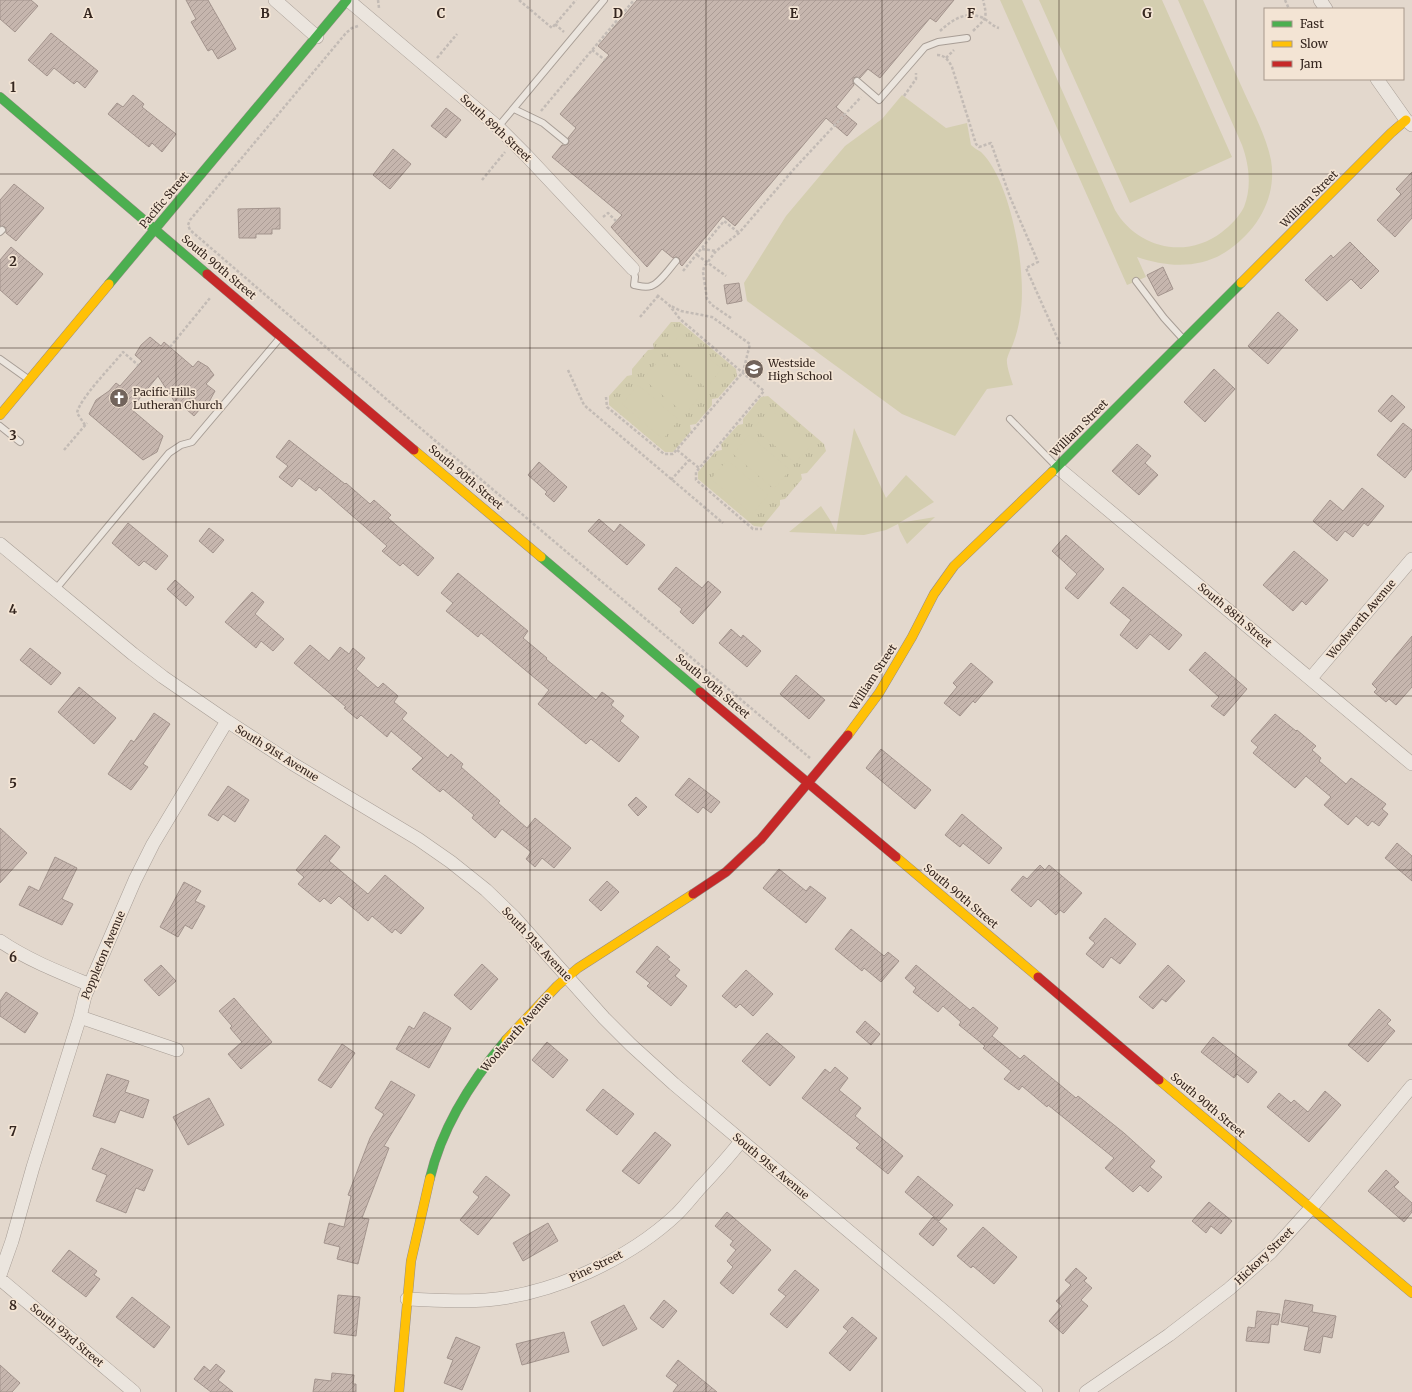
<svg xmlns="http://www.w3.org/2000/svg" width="1412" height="1392" viewBox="0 0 1412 1392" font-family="Merriweather,serif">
  <defs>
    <pattern id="grass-tufts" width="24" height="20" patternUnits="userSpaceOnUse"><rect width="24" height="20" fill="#d4ceb0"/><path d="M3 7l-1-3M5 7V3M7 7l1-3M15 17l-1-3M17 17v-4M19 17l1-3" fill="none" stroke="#b7b197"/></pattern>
    <pattern id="building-hatch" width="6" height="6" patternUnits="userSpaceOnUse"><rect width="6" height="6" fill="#c6b6ae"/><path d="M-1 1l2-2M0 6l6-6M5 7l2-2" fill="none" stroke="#ab9c95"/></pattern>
  </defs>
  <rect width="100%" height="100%" fill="#e3d8cd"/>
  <!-- grass -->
  <path fill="url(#grass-tufts)" d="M671,322H680L736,369L737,376L718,398L712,399V405L696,424L690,425L691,431L673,452H665L609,405V396L627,376L632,375V369L648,350L654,349L653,344Z
    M768,396L824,444L826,451L807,473L801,474L802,479L785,499L780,500V505L762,527L754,526L698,479V472L716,451L722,450L721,444L738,425L743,424V419L761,397Z"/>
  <!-- pitch -->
  <path fill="#d4ceb0" d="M1000,0H1022L1115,210C1137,248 1186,260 1222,232C1230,226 1239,217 1244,207C1252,187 1249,164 1242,145L1178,0H1203C1217,31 1230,61 1244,92C1254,114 1266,136 1271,160C1277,196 1259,228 1230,249C1203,269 1169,268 1137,257L1146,277L1127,285Z
    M1039,0H1162L1232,157L1130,203Z
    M902,95L946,128L967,123L971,145C974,148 978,150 981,152C1011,181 1026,269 1021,309C1020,321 1017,333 1013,344C1011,349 1008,354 1007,359C1006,365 1011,379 1013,385L987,389L955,436L902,414L747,301L744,283L786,216L845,146L882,119Z
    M681,334L722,369L706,388L665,353Z
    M659,360L701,395L685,414L643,379Z
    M638,385L679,420L663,439L622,404Z
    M770,409L812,444L795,463L754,428Z
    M854,428L886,498L906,475L934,502L899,523L935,517L907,544L900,531L898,524L886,530L864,535L789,532L821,506L830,520L836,532Z
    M749,435L790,470L774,489L733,454Z
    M727,460L768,495L752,514L711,479Z"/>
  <!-- building -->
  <path fill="url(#building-hatch)" stroke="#a3948d" d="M0,0H31L38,6L15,32L0,19Z
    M186,0H208L236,49L218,59L212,49L208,51L191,22L196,19Z
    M637,0H954L936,22L930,18L880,78L868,69L860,78L856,77L853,78V82L854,85L836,107L857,124L847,136L826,118L735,226L723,216L682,266L680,264V261L679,258L676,257L673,258L662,249L647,267L611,227L622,215L552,157L562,145H565L568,144L569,141L568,138L576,128L560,114L609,55L598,46Z
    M51,33L98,71L85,88L77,81L74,84L54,68L47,76L28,60Z
    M133,95L144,104L142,107L176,134L162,152L152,143L149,147L108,114L117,103L123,107Z
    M446,108L461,120L446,138L431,126Z
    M393,149L411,164L390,189L373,175Z
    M1412,172V218L1395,237L1377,220L1401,194L1396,189Z
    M14,184L44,208L16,241L6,233V229L5,227L0,226V200Z
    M280,208V229H272V234H256V238H239L238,209Z
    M1350,242L1379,271L1361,289L1351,279L1327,301L1305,280L1331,255L1333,258Z
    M11,247L43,274L17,305L0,290V260Z
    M1163,267L1173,289L1158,296L1147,275Z
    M739,283L742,301L727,304L724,285Z
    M1278,312L1298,330L1268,364L1248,346Z
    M150,337L161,346L164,342L193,367L198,361L208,367L214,375L206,384L215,391L209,402L200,409L194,416L185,408L176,404L158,376L131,409L163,436L157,452L143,460L89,414L96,400L109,391L116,383L120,386L142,361L135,355L141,345Z
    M1214,369L1235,389L1205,422L1184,402Z
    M1392,395L1405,407L1391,422L1378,411Z
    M1403,423L1412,430V469L1405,478L1377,455Z
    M289,440L345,484L346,483L370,504L374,500L391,515L388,518L434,558L418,576L403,563L400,566L382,551L387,546L319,487L316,491L299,478L292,487L279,477L288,466L276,457Z
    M1137,444L1151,456L1145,463L1158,475L1139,495L1112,471Z
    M539,462L567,487L554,502L545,494L547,492L528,475Z
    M1362,488L1384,506L1368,526L1364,523L1353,537L1345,531L1337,541L1313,521L1330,500L1343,511Z
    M599,519L614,532L620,524L645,545L627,565L588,531Z
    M128,523L168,556L156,570L144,561L139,566L112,543Z
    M209,528L224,540L213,553L199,541Z
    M1066,535L1104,569L1078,599L1065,588L1077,574L1052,551Z
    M1294,551L1328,580L1306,605L1302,601L1293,611L1263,585Z
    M676,567L702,588L708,581L721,592L693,624L680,612L682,609L658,589Z
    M458,573L528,631L523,638L547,658L546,659L596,700L602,692L614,701L611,705L624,716L620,721L639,737L619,762L591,739L586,744L538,704L549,690L481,633L478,637L446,611L453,603L441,593Z
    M175,580L194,597L186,606L167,589Z
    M1123,587L1182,635L1169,650L1150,634L1137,649L1120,635L1131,620L1110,603Z
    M252,592L264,602L255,614L284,639L273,651L261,641L256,648L225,622Z
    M731,629L741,638L743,635L761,651L747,667L719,643Z
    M1412,636V687L1396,705L1389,699L1386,702L1374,692L1377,689L1372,684Z
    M310,645L329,661L340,647L349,654L353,648L365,658L356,669L378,688L383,683L398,696L394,702L407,713L402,719L448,758L451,754L463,764L461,767L500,801L498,803L527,828L535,818L571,848L554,868L542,858L535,867L526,859L531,852L502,829L495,838L472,818L474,815L443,789L440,792L412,769L423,758L391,731L387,737L361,715L357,719L344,708L346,707L294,663Z
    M30,648L61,673L51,685L20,660Z
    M1205,652L1247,689L1224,716L1211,706L1219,697L1189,670Z
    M971,663L993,682L975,703L973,701L960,716L944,703L957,687L953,683Z
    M796,675L825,700L809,719L780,694Z
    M79,687L116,718L94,744L58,712Z
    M154,713L170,724L143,764L148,767L131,790L108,774L131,740L134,742Z
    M1275,714L1296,731L1297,730L1316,746L1312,750L1321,758L1319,761L1346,784L1351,778L1386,804L1382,809L1388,814L1379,826L1372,821L1368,826L1356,816L1348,825L1324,805L1331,797L1306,776L1295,788L1253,753L1258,747L1251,741Z
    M881,749L931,790L915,809L866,768Z
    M689,778L720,802L711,813L703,807L698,813L675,795Z
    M228,786L249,800L235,822L223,814L218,821L208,815Z
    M636,797L647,807L638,816L628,805Z
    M962,814L1002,848L989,864L963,843L960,847L945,835Z
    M0,828L27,853L0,883Z
    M325,835L340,847L329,861L368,894L385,875L424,908L401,934L395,929L392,933L372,916L368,921L339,896L331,904L324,898L320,902L298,884L304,877L296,870Z
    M1397,843L1412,856V881L1385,858Z
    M55,857L77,868L62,899L73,904L62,925L19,905L29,886L39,891Z
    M1040,865L1045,870L1049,865L1082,893L1064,913L1060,910L1056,915L1038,899L1031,907L1011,890L1023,876L1027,879Z
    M779,869L806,891L810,886L826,898L806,923L763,888Z
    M607,881L619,892L601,911L589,900Z
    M184,882L201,891L195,901L205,906L192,929L185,925L178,937L160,927Z
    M1105,918L1136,944L1120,964L1111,957L1103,968L1086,954L1095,943L1089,938Z
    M851,929L884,956L888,952L899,961L881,982L864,968L862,971L835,949Z
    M657,946L670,957L667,959L680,970L675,976L687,986L671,1006L647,986L650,983L636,972Z
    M482,964L498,979L471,1010L454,995Z
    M161,965L176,981L159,996L144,980Z
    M916,965L970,1010L973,1007L998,1028L992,1036L1020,1059L1024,1055L1076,1098L1078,1096L1124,1133L1155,1161L1150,1167L1162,1177L1148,1192L1140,1185L1133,1192L1105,1168L1114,1158L1048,1105L1047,1107L1022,1086L1019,1090L1004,1079L1011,1071L983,1048L985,1046L959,1025L961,1022L943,1006L938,1012L913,992L916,988L905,978Z
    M1168,965L1185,981L1166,1002L1162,999L1153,1009L1139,997Z
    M746,970L773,994L753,1016L740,1004L736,1008L722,996Z
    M6,992L38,1013L25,1033L0,1016V1001Z
    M234,998L272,1042L241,1069L228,1054L242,1042L230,1028L232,1026L219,1011Z
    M1379,1009L1391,1020L1387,1024L1395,1031L1368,1062L1348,1045Z
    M424,1012L451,1028L429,1068L396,1049L409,1026L414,1029Z
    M865,1021L880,1034L871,1045L856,1032Z
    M767,1033L795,1057L770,1086L742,1061Z
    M1213,1037L1257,1072L1248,1083L1237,1074L1234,1078L1201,1052Z
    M547,1042L568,1060L553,1078L532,1060Z
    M342,1044L355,1053L331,1088L318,1080Z
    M835,1067L848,1078L839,1090L861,1108L855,1116L903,1156L888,1174L856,1148L860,1144L802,1098L825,1069L830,1073Z
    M107,1074L129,1081L125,1092L149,1100L143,1118L120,1110L115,1123L93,1116Z
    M391,1081L415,1095L384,1146L389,1148L362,1218L369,1219L358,1264L337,1259L340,1247L324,1243L329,1223L344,1227L351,1196L348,1195L370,1138L384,1114L375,1108Z
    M603,1089L634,1114L617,1135L586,1110Z
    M1325,1091L1341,1105L1309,1142L1267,1107L1279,1093L1291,1103L1294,1100L1308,1112Z
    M209,1098L224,1125L188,1145L173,1117Z
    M655,1132L671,1145L639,1184L622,1171Z
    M101,1148L153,1170L144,1191L136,1188L126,1213L96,1201L107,1175L92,1169Z
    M1386,1170L1399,1182L1394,1187L1412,1203V1212L1404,1222L1368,1191Z
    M486,1176L510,1195L478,1235L460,1220L479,1197L473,1192Z
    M918,1176L953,1205L939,1221L905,1192Z
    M1209,1202L1232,1221L1221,1234L1211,1226L1206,1233L1192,1221Z
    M727,1212L771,1250L733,1294L720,1283L733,1267L727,1261L736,1250L730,1245L733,1241L715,1226Z
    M933,1217L947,1229L933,1246L919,1234Z
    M548,1223L558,1241L523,1261L513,1243Z
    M983,1227L1017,1257L994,1284L973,1266L971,1268L957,1256Z
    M69,1250L97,1271L94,1275L100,1279L86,1297L52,1271Z
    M1076,1268L1087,1278L1084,1281L1092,1288L1081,1300L1088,1306L1063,1334L1049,1321L1062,1306L1056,1301L1071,1285L1065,1280Z
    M795,1270L819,1290L787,1328L770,1314L786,1296L778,1290Z
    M338,1295L360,1297L356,1336L334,1333Z
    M132,1297L170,1327L154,1348L116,1317Z
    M664,1300L677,1311L663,1328L650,1318Z
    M1285,1300L1313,1305L1312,1312L1336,1316L1332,1338L1323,1336L1320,1353L1304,1350L1309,1327L1281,1322Z
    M624,1305L637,1329L603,1346L591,1322Z
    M1257,1311L1280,1314L1278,1325L1271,1324L1269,1343L1246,1341L1248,1327L1255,1328Z
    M852,1317L877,1338L850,1371L829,1353L848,1331L843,1327Z
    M564,1332L569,1352L522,1365L516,1344Z
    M456,1337L480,1347L462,1390L444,1383L453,1360L447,1358Z
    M678,1360L717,1392H673L678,1385L666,1376Z
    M216,1364L225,1371L218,1380L233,1392H211L194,1379L204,1366L210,1371Z
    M0,1365L20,1383L12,1392H0Z
    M332,1373L354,1375L353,1384H356V1392H313L315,1379L331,1381Z"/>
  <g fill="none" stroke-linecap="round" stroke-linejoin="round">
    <defs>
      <path id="lane" d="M857,81L879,100L925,47L938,42L967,38
        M514,109L543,123L565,141
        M498,127L604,0
        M0,232L2,230
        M633,269L635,277L634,285C640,286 645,288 651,286C659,284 670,268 676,261
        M1136,281L1164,318L1183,339
        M0,359L28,379
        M1010,419L1056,466
        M0,426L20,442
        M55,590L169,453L181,445L192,442L279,339"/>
      <path id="street" d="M275,0L317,37
        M348,0L498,127L525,154L633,269
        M1320,0L1326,9
        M1377,79L1406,120L1412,125
        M1057,467L1412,764
        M0,544L133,654L163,677L227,721L293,764L418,839L451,862L486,890L514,917L604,1018L631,1045L674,1084L946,1313L1036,1392
        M1311,678L1412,559
        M0,941C28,960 59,972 90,985
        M80,1017L177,1050
        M0,1275L12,1241L33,1167L80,1017L85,996L135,880L153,844L227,721
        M0,1279L134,1392
        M407,1299C434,1300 460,1302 486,1300C553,1294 628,1260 677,1214C685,1206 692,1197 699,1189C714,1173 728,1158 741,1141
        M1086,1392L1169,1335L1229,1289L1271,1252L1311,1208L1412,1086"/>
      <path id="fast" d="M0,97L207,274
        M109,284L347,0
        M1052,472L1241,283
        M541,557L700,692
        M430,1178C442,1127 472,1080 506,1040"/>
      <path id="slow" d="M1241,283L1391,133L1406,120
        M0,415L109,284
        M414,450L541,557
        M848,735L879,693L912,637L934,594L954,566L1052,472
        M896,857L1038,977
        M506,1040L557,986L578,968L693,894
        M1159,1080L1412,1293
        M399,1392L411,1261L430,1178"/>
      <path id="jam" d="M207,274L414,450
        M700,692L896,857
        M693,894L726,872L761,839L848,735
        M1038,977L1159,1080"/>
    </defs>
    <!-- lane casing -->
    <use href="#lane" stroke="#a89e96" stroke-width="8"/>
    <!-- street casing -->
    <use href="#street" stroke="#a89e96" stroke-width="14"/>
    <!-- fast casing -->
    <use href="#fast" stroke="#978d86" stroke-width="10"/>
    <!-- slow casing -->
    <use href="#slow" stroke="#978d86" stroke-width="10"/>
    <!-- jam casing -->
    <use href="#jam" stroke="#978d86" stroke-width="10"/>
    <!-- path -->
    <path stroke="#c3bbb5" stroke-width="2.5" stroke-dasharray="3 2" stroke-linecap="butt" d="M378,0L379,8
      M519,0L552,28L576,0
      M1285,0L1289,9
      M555,24L564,32
      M358,26L352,28L346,33L190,220L188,225L190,230L399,410L810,758
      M940,31C952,20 966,10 983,18C989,21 992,26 999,28
      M973,31C986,18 988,19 983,0
      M592,50L605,60
      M937,55C945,55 949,61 952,67L976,144L979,147L991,143L1010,197L1038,262L1026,268L1060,344
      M437,58L457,34
      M946,58L954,50
      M904,96L916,79V73
      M541,111L634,0
      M482,180L505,152
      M603,217L608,213L616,221
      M702,249L716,251
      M697,255L726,276
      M683,271L724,221L739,233
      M657,295L669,305L680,319L764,391L696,472V480L753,529H762
      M640,317L658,296
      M731,318L712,305L707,299L703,272L704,267L716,251L739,233L794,169L861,97
      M170,347L210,298
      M568,370L584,405L723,523
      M606,397L607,407L664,454H673L743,372L750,344L712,317L681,311L669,305
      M85,425L77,413C80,398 112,366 123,352L138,365
      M64,450L87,423
      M677,450L699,468
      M671,480L689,460"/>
    <!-- lane -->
    <use href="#lane" stroke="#ebe5de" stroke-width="6"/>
    <!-- street -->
    <use href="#street" stroke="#ebe5de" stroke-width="13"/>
    <!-- fast -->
    <use href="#fast" stroke="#4caf50" stroke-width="9"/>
    <!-- slow -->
    <use href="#slow" stroke="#ffc107" stroke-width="9"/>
    <!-- jam -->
    <use href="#jam" stroke="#c62828" stroke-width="9"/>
  </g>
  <!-- grid -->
  <path fill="none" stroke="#35261f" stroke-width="1" stroke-opacity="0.55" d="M176,0V1392M353,0V1392M530,0V1392M706,0V1392M882,0V1392M1059,0V1392M1236,0V1392M0,174H1412M0,348H1412M0,522H1412M0,696H1412M0,870H1412M0,1044H1412M0,1218H1412"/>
  <!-- icons -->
  <defs>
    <symbol id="school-disc" viewBox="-11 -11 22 22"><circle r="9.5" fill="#72645c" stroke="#f3e4d4"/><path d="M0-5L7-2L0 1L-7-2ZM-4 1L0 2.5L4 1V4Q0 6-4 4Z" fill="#fff"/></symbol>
    <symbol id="church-disc" viewBox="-11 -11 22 22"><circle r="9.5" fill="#72645c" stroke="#f3e4d4"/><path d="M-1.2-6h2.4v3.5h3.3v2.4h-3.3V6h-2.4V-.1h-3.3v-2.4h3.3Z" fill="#fff"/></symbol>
  </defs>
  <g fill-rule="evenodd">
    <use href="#school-disc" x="743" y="358" width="22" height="22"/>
    <use href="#church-disc" x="108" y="387" width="22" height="22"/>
  </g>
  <g text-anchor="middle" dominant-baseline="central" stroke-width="3.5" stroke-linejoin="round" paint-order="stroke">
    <!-- street labels -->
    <g font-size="11" fill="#35261f" stroke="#f3e4d4">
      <text transform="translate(496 128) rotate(43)">South 89th Street</text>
      <text transform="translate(1309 199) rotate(-45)">William Street</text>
      <text transform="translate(164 200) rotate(-50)">Pacific Street</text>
      <text transform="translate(219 267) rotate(40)">South 90th Street</text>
      <text transform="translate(1079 428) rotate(-45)">William Street</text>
      <text transform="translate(466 477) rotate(40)">South 90th Street</text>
      <text transform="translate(1235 615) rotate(40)">South 88th Street</text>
      <text transform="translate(1361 619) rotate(-50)">Woolworth Avenue</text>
      <text transform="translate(873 677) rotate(-57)">William Street</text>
      <text transform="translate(713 686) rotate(40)">South 90th Street</text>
      <text transform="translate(277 753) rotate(32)">South 91st Avenue</text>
      <text transform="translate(961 896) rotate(40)">South 90th Street</text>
      <text transform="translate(537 944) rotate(47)">South 91st Avenue</text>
      <text transform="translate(103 955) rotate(-67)">Poppleton Avenue</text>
      <text transform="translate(516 1032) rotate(-49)">Woolworth Avenue</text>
      <text transform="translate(1208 1105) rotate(40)">South 90th Street</text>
      <text transform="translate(771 1166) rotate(40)">South 91st Avenue</text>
      <text transform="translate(1264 1256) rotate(-44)">Hickory Street</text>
      <text transform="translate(596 1266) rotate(-26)">Pine Street</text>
      <text transform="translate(67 1335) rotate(40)">South 93rd Street</text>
    </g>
    <!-- poi labels -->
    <g font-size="11" fill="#35261f" stroke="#f3e4d4" text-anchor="start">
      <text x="768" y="363">Westside<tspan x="768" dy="13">High School</tspan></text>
      <text x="133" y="392">Pacific Hills<tspan x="133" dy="13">Lutheran Church</tspan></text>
    </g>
  </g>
  <g font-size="13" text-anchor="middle" font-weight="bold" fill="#35261f" stroke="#f3e4d4" stroke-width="3.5" stroke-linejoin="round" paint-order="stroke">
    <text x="88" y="18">A</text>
    <text x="265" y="18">B</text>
    <text x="441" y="18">C</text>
    <text x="618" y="18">D</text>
    <text x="794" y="18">E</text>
    <text x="971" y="18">F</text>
    <text x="1147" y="18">G</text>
    <text x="13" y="92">1</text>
    <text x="13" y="266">2</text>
    <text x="13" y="440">3</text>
    <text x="13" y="614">4</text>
    <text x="13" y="788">5</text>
    <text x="13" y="962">6</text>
    <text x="13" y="1136">7</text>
    <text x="13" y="1310">8</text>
  </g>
  <!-- legend -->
  <rect x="1264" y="8" width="140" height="72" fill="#f3e4d4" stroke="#a7988c"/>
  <rect x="1272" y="21" width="20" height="6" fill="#4caf50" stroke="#a7988c"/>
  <text x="1300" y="28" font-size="12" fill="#35261f">Fast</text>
  <rect x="1272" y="41" width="20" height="6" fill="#ffc107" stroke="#a7988c"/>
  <text x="1300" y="48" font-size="12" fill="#35261f">Slow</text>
  <rect x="1272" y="61" width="20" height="6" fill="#c62828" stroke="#a7988c"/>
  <text x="1300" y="68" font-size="12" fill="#35261f">Jam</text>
</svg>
